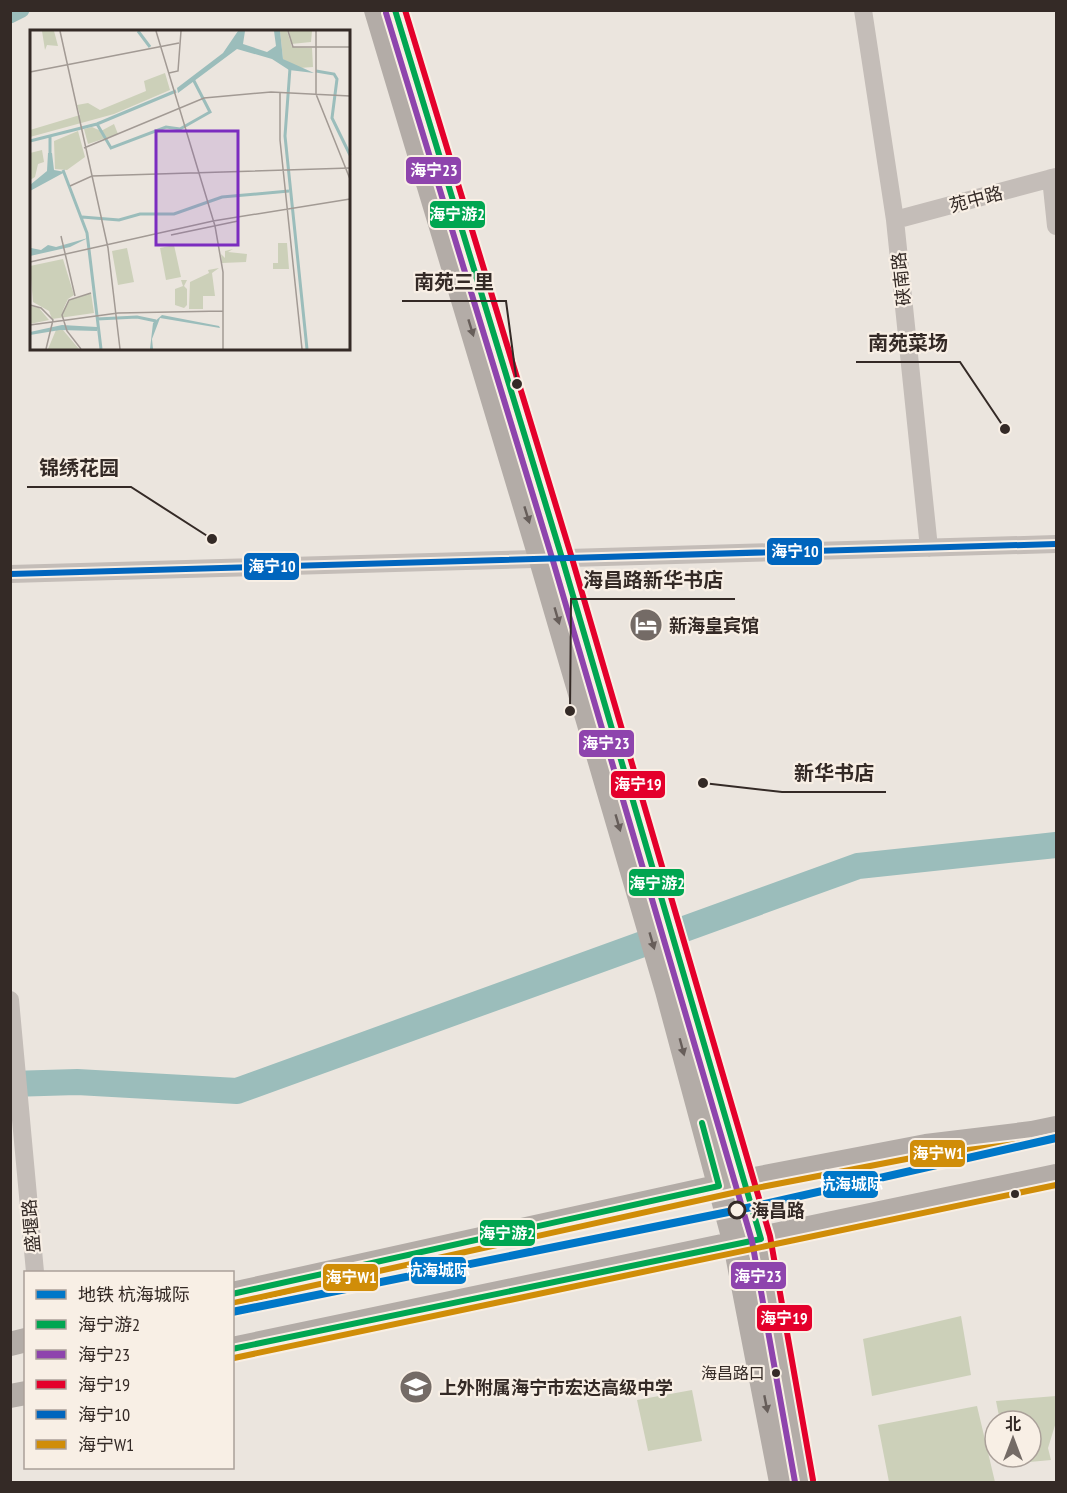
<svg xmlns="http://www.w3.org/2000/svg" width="1067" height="1493" viewBox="0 0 1067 1493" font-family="'PT Sans Narrow','Noto Sans SC',sans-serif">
  <rect width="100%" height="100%" fill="#ebe5de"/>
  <!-- green -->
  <path fill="#ccd0b9" d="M961,1316L971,1375L872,1396L863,1339Z
    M692,1390L702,1441L648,1451L637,1400Z
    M1056,1396V1422L1048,1448L1051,1460L1009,1464L1008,1457H1031V1421H1000L996,1401Z
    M977,1406L995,1482H889L878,1425Z"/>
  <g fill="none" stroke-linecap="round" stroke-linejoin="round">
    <!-- canal -->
    <path stroke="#9bbdbb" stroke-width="15" d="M10,16L22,10"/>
    <!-- river -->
    <path stroke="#9bbdbb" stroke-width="26" d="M10,1084L77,1082L237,1091L858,866L1056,845"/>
    <!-- minor -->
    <path stroke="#c4bdb8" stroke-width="18" d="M863,10L895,220L929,548
      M1051,178L1056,226
      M895,220L1056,177
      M10,574L1056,544
      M10,1000L35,1272"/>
    <!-- major -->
    <path stroke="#b3aca7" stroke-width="24" d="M376,10L541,560L667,991L735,1244L781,1482
      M395,10L562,558L761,1239L804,1482
      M232,1294L744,1181L926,1146L1032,1133L1056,1128
      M10,1344L26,1340
      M232,1349L1056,1176
      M10,1396L26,1393"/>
    <defs>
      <path id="bus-1" d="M232,1294L719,1186L702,1123
        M232,1349L761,1239L562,558L395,10"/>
      <path id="bus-2" d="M386,13L553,561L752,1241L795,1482"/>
      <path id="bus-3" d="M405,10L571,555L770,1236L813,1480"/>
      <path id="bus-4" d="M10,574L1056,544"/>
      <path id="bus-5" d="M234,1303L746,1190L927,1155L1033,1142L1056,1137
        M234,1358L1056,1185"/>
    </defs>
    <!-- bus-1 casing -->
    <use href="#bus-1" stroke="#f8efe5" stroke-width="10"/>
    <!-- bus-2 casing -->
    <use href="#bus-2" stroke="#f8efe5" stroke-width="10"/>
    <!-- bus-3 casing -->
    <use href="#bus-3" stroke="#f8efe5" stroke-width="10"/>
    <!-- bus-4 casing -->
    <use href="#bus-4" stroke="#f8efe5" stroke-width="10"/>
    <!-- bus-5 casing -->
    <use href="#bus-5" stroke="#f8efe5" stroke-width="10"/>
    <!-- bus-1 -->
    <use href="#bus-1" stroke="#00a651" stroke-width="6"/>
    <!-- bus-2 -->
    <use href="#bus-2" stroke="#8e44ad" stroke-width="6"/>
    <!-- bus-3 -->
    <use href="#bus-3" stroke="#e4002b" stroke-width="6"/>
    <!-- bus-4 -->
    <use href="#bus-4" stroke="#0065bd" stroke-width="6"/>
    <!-- bus-5 -->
    <use href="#bus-5" stroke="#d08d08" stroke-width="6"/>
    <defs>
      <path id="metro-1" d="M232,1312L738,1210L1056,1138"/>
    </defs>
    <!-- metro-1 casing -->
    <use href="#metro-1" stroke="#f8efe5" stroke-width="12"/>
    <!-- metro-1 -->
    <use href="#metro-1" stroke="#0077c8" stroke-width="8"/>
  </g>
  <!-- one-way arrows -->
  <defs><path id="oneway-solid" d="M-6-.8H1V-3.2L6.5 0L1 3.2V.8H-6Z" transform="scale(1.5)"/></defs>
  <g fill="#675e5a">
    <use href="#oneway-solid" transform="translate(471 328) rotate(73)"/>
    <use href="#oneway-solid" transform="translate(527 515) rotate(73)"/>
    <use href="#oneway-solid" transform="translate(557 616) rotate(74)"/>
    <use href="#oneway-solid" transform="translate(618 823) rotate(74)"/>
    <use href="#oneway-solid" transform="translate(652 941) rotate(74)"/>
    <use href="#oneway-solid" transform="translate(682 1047) rotate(75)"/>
    <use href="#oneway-solid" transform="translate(766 1404) rotate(79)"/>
  </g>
  <!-- icons -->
  <defs>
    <symbol id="hotel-disc" viewBox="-11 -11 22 22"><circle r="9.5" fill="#746b66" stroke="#f8efe5"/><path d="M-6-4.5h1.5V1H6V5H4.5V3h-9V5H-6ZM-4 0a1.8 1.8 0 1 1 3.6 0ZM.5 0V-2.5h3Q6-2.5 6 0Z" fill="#fff"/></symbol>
    <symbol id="school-disc" viewBox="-11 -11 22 22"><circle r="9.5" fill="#746b66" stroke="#f8efe5"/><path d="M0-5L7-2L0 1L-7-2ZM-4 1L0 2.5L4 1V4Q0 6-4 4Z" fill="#fff"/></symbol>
  </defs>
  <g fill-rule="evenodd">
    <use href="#hotel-disc" x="627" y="606" width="38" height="38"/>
    <use href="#school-disc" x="397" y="1368" width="38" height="38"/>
  </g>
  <!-- markers -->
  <g fill="#342a26" stroke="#f8efe5" stroke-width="2">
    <circle cx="1015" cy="1194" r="5"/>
    <circle cx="776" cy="1373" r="5"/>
  </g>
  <circle fill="#f8efe5" stroke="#342a26" stroke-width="3" cx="737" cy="1210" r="8"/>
  <g text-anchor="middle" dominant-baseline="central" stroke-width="4.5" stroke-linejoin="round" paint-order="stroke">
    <!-- bus labels -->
    <g font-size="16" fill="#342a26" stroke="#f8efe5" text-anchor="end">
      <text x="765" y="1373">海昌路口</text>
    </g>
    <!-- street labels -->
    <g font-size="18" fill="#342a26" stroke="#f8efe5">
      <text transform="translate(976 199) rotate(-15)">苑中路</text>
      <text transform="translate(901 279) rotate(-96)">硖南路</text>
      <text transform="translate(31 1226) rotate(-95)">盛堰路</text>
    </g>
    <!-- poi labels -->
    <g font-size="18" font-weight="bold" fill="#342a26" stroke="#f8efe5" text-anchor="start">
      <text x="669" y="625">新海皇宾馆</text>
      <text x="439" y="1387">上外附属海宁市宏达高级中学</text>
    </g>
    <!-- stop labels -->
    <g font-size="18" font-weight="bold" fill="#342a26" stroke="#f8efe5" text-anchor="start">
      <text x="751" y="1210">海昌路</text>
    </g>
  </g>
  <!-- overview -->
  <g transform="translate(30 30)">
    <rect width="320" height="320" fill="#ebe5de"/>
    <path d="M12,1H24L28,16L17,15L15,20ZM250,1H257L262,17L282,18L283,37L269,38L253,29ZM259,1H282L281,12L261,14ZM135,43L140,60L84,84L0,107V100L50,85L47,75L58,73L70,80L116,61L114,51ZM84,94L88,104L58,114L54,99L62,97L71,101ZM48,101L55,127L37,140L25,139L24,111ZM12,120L14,132L8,134L5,147L0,150V123ZM248,213H257L259,239H243V233H248ZM144,215L151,247L136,250L130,218ZM97,218L104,252L88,255L82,221ZM203,219L198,222L217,224L216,232L192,233L191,224L195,228V221ZM33,229L44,265L38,269L32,282L39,270L61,263L64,283L22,289L19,281L3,272L0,236ZM189,238L182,243L185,266H173V279H159L160,252L179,243L178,240ZM151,250H157L154,256L157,259V275L154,278L145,275V259L153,256ZM0,276L9,278L19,290L0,294ZM26,300H33L49,319H18Z" fill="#ccd0b9"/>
    <path d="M208,1H215L213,14L237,22L246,16L244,1H250L253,29L284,43L259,40L242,29L207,19L148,63L147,58L193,23ZM18,123H22L24,140L35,142L0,161V155L17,141ZM58,208L40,217L0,226L1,218L11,220L18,215L26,217ZM132,285L189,296L190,298L130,288L122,309L123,319H120L123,293ZM32,295L67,297V301L30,300L0,305V302Z" fill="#9bbdbb"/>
    <path fill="none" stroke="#9bbdbb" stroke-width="3" d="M108,1L120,17M260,38L255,106L277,319M286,41L304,44L307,49L302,88L320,125M67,94L81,118L136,97L150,99L180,82L163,49M0,111L67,94L146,61M20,125V106M33,140L57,203L71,319M52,187L89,190L110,184H144L192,167L259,161M67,289L107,287L126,291"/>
    <path fill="none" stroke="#a29a94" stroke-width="1.5" d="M30,1L78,218L90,319M126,1L185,196L193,242V319M258,1L263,17H320M286,1V64L320,149M0,42L149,13M139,43L148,41L151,1M250,63V110L272,319M54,118L174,68L241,62L320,66M40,156L62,146L320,138M141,205L208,191M31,206L45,266M0,232L183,191L320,169M0,275L11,278L23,290L16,319M0,295L88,283L193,281M51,319L37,301L32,285L39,270L61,263"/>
    <path fill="#7b2cbf" fill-opacity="0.15" stroke="#7b2cbf" stroke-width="3" d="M126,101H208V215H126Z"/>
    <rect width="320" height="320" fill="none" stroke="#342a26" stroke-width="3"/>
  </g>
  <!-- callouts -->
  <path fill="none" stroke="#342a26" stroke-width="2" d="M517 384L506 301H402M1005 429L960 362H856M212 539L131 487H27M570 711L571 599H735M703 783L782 792H886"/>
  <g fill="#342a26" stroke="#f8efe5" stroke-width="2">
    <circle cx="517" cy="384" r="6"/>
    <circle cx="1005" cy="429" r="6"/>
    <circle cx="212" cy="539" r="6"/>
    <circle cx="570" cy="711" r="6"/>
    <circle cx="703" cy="783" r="6"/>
  </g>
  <g font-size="20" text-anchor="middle" font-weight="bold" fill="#342a26" stroke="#f8efe5" stroke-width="4.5" stroke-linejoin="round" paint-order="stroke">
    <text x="454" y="289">南苑三里</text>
    <text x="908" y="350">南苑菜场</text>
    <text x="79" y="475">锦绣花园</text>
    <text x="653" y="587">海昌路新华书店</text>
    <text x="834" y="780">新华书店</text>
  </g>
  <g stroke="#f8efe5" stroke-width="2">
    <rect x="405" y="156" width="57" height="29" rx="6" fill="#8e44ad"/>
    <rect x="429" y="200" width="57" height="29" rx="6" fill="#00a651"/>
    <rect x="766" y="537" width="57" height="29" rx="6" fill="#0065bd"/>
    <rect x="243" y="552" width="57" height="29" rx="6" fill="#0065bd"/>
    <rect x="578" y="729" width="57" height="29" rx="6" fill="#8e44ad"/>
    <rect x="610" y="770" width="56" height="29" rx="6" fill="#e4002b"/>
    <rect x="628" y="868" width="57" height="29" rx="6" fill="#00a651"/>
    <rect x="909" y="1139" width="57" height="29" rx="6" fill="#d08d08"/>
    <rect x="822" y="1170" width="57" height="29" rx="6" fill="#0077c8"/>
    <rect x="479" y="1219" width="57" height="28" rx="6" fill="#00a651"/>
    <rect x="410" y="1256" width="57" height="29" rx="6" fill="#0077c8"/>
    <rect x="730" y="1261" width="57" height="29" rx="6" fill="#8e44ad"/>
    <rect x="322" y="1263" width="57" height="29" rx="6" fill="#d08d08"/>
    <rect x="756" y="1304" width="57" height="28" rx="6" fill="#e4002b"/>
  </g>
  <g font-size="16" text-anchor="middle" font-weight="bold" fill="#fff">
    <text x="434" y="176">海宁23</text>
    <text x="457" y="220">海宁游2</text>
    <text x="795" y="557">海宁10</text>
    <text x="272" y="572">海宁10</text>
    <text x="606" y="749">海宁23</text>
    <text x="638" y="790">海宁19</text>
    <text x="657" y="889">海宁游2</text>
    <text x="938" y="1159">海宁W1</text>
    <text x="851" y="1190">杭海城际</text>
    <text x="507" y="1239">海宁游2</text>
    <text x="438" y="1276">杭海城际</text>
    <text x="758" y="1282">海宁23</text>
    <text x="351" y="1283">海宁W1</text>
    <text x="784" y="1324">海宁19</text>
  </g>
  <!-- border -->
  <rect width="1067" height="1493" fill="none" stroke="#342a26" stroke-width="24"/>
  <!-- legend -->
  <rect x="24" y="1271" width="210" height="198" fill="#f8efe5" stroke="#aaa099" stroke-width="1.5"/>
  <rect x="36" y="1290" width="30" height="9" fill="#0077c8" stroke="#aaa099" stroke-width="1.5"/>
  <text x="78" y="1301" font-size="18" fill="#342a26">地铁 杭海城际</text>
  <rect x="36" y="1320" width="30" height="9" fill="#00a651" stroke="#aaa099" stroke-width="1.5"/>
  <text x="78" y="1331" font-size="18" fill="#342a26">海宁游2</text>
  <rect x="36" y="1350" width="30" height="9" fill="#8e44ad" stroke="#aaa099" stroke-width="1.5"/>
  <text x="78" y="1361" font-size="18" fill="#342a26">海宁23</text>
  <rect x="36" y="1380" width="30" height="9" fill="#e4002b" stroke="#aaa099" stroke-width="1.5"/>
  <text x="78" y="1391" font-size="18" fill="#342a26">海宁19</text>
  <rect x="36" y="1410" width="30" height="9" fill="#0065bd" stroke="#aaa099" stroke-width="1.5"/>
  <text x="78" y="1421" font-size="18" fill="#342a26">海宁10</text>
  <rect x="36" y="1440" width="30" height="9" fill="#d08d08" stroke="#aaa099" stroke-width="1.5"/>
  <text x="78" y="1451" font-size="18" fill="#342a26">海宁W1</text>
  <!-- north arrow -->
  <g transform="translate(1013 1439)"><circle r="28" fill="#f8efe5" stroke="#aaa099" stroke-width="1.5"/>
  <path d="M0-4.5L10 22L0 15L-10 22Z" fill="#746b66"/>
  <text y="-9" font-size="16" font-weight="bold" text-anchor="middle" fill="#342a26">北</text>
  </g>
</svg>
